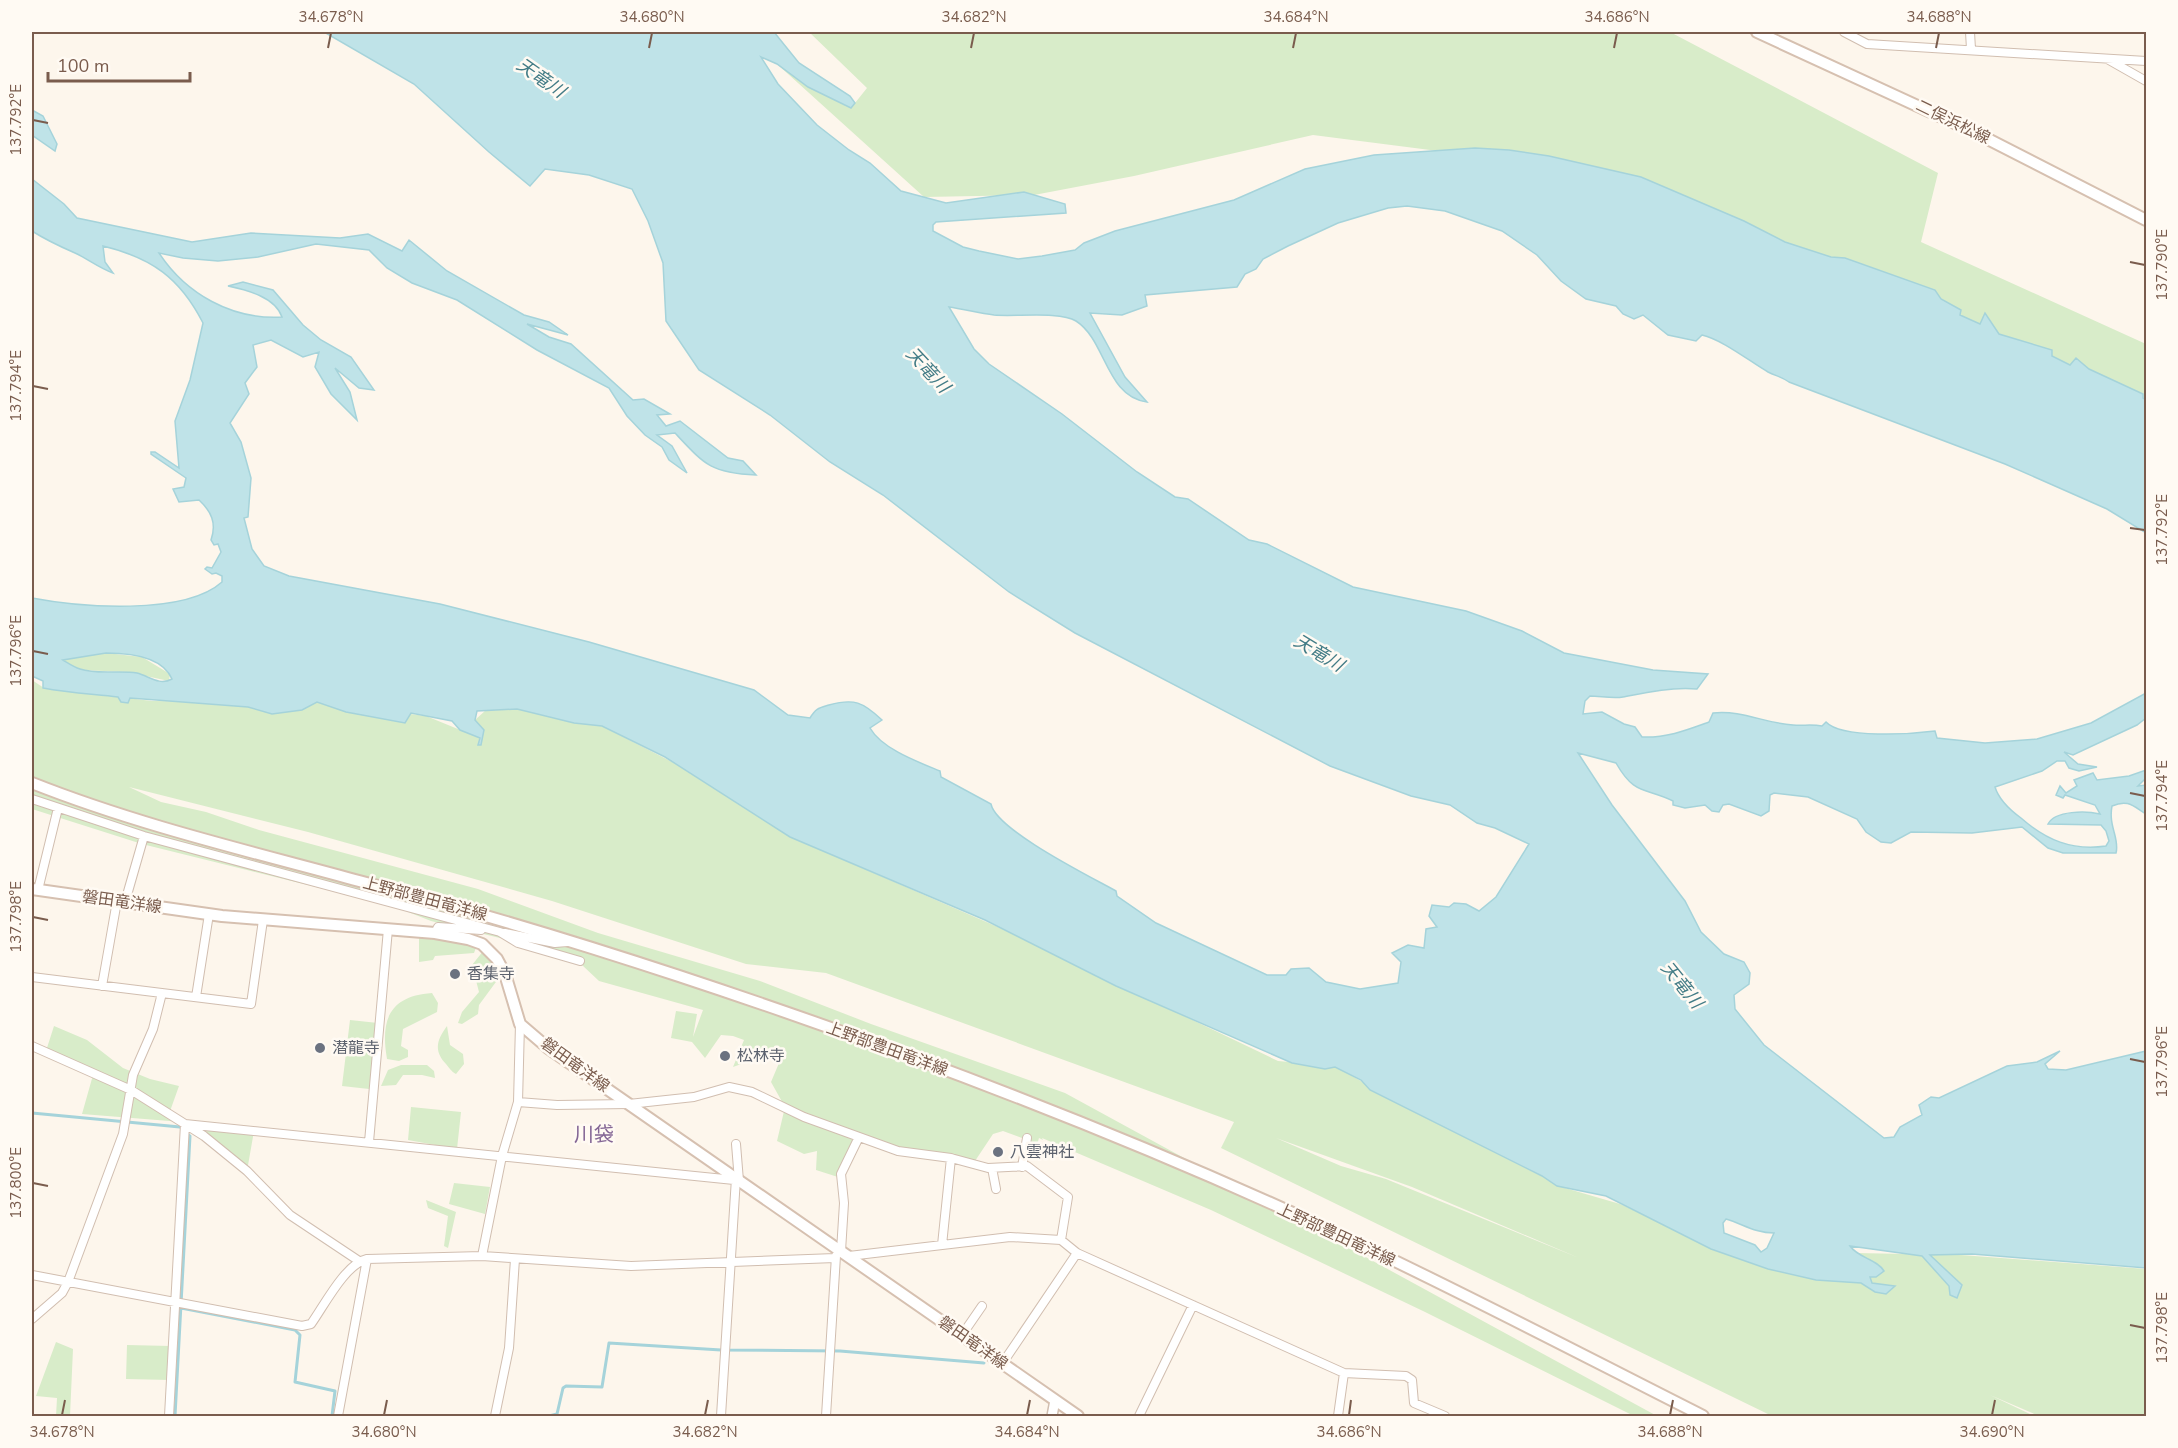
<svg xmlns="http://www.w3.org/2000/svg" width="2178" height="1448" viewBox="0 0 2178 1448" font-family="'Nunito Sans','Noto Sans JP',sans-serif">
  <rect width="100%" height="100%" fill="#fdf6ec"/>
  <!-- green -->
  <path fill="#d8ecc9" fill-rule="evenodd" d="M809,32H1670L1938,173L1921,242L2146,344V413L1641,177L1313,135L1134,176L1034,195L924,197L777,64L851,108L867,88Z
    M106,653L142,657L170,674L169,681L127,672L81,670L62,660Z
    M32,680L44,688L152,701L317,702L426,716L480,738L484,730L475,720L486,710L517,709L574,723L602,726L678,765L805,843L1007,931L1278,1061L1335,1066L1414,1112L1565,1188L1620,1204L1745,1261L1855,1253L1961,1255L2146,1269V1416H2039L1990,1395L2030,1414L2028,1416H1772L1221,1148L1234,1122L826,973L746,964L552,901L308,832L129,787L161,802L206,812L259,830L478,889L598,933L760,981L871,1024L1065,1093L1657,1416H1634L1423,1311L1211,1210L1042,1138L1043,1140L1039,1138L1036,1148L1026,1156L1022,1138L1003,1131L993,1134L973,1164L891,1149L838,1131L856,1142L841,1178L816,1170L817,1151L804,1154L777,1141L785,1107L771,1082L782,1056L755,1050L744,1063L733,1067L744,1040L733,1036L721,1035L705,1058L692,1042L671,1038L676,1011L697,1014L693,1037L703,1010L599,981L582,965L516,942L431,921L393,906L142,844L32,809ZM1276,1138L1412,1187L1579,1258L1386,1179L1341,1166Z
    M419,937L455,939L477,945L474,953L435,956L433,960L419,962Z
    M484,950L504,971L479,1005L478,1014L462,1024L458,1023L462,1012L479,992L472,965Z
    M432,993L438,1003L437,1012L403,1029L401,1046L408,1050V1057L399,1061L387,1059C380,1019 390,996 432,993Z
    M350,1020L378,1023L369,1089L342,1086Z
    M54,1026L87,1040L123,1068L150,1079L179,1086L169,1114L182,1122L82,1114L93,1075L46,1051Z
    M447,1026L450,1045L463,1054L464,1064L456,1074C451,1071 450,1069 446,1064C434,1051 436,1041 447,1026Z
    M401,1065H427L434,1071L435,1078L422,1075H403L396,1085L381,1086L388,1070Z
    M411,1107L461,1112L457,1149L408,1140Z
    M192,1125L254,1131L247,1171Z
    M454,1183L490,1187L485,1214L449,1204Z
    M426,1200L456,1212L448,1248L444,1246L448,1216L428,1208Z
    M56,1342L73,1349L70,1416H56L57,1398L36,1396Z
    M127,1345L171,1346L170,1380L126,1379Z"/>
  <!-- water -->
  <path fill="#bfe3e8" stroke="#a5d3da" stroke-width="1.5" fill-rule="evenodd" d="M324,32H774L799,63L850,96L855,103L851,108L808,87L777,64L761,57L778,84L817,125L849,150L870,163L901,191L946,203L1024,192L1065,204L1066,213L936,222L933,225V231L963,247L979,251L1018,259L1042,256L1075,250L1084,243L1115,231L1234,200L1305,169L1374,155L1475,148L1509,150L1549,156L1641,177L1744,221L1785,242L1831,257L1845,258L1935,290L1941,299L1961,310L1960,315L1980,324L1985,313L1999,334L2052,350V356L2070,365L2076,358L2089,369L2143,394V398L2146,400V533L2107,509L2005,464L1789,382C1782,377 1776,376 1768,372C1749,361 1723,340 1702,335L1696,341L1668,335L1643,315L1634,319L1623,314L1616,306L1586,299L1561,281L1537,255L1502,231L1445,211L1407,206L1388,208L1338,223L1288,246L1263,259L1256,269L1245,274L1237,287L1145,295L1147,306L1122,315L1090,313L1125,377L1147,402C1106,397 1106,340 1076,321C1060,311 1015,317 994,315C979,313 963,309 949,307L974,349L989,364L1062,414L1137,472L1175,497L1188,499L1249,540L1267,544L1353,587L1466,611L1522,631L1564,653L1653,670L1708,674L1697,689C1671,687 1648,692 1623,697C1613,699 1600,696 1590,696L1585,701L1583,714L1602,712L1624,724L1635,727L1642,737C1667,738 1687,730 1709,722L1713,713C1743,710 1763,723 1793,725C1803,726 1811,724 1822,726L1826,722C1842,739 1912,734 1935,731L1937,738L1985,743L2037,739L2091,723L2146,693V718L2137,725L2073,755L2064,752L2078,764L2097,767L2079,771L2069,768L2065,761H2057L2042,771L1995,787C1999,800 2010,810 2021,818C2046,840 2072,851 2106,846L2109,841L2106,831L2101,825L2048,824C2055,810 2087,811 2100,814L2095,805L2065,795L2063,798L2056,795L2060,786L2066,793L2077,786L2074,780L2093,773L2097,780L2129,776L2146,770V778L2138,786L2146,785V814C2133,806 2128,799 2112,806C2108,826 2120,839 2116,853H2063L2048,848L2022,827L1972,833L1911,832L1891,843L1881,842L1866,832L1857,819L1808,797L1774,793L1770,795L1769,811L1761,816L1729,804L1723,805L1719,812L1712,811L1705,805L1685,808L1673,805V801C1644,787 1635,796 1616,763L1578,753L1612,805L1685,901L1701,932L1724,954L1744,962L1750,973L1749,984L1734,995L1735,1009L1764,1045L1884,1138L1894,1137L1900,1127L1922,1115L1919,1105L1931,1097L1939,1098L2007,1066L2037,1062L2060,1051L2045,1064L2048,1069L2066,1070L2146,1051V1268L1972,1254L1930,1255L1962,1285L1957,1298L1950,1295L1949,1286L1922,1256L1850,1246C1858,1258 1877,1259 1884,1271L1876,1277H1870L1872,1283L1895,1286L1886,1294L1875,1292L1861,1283L1816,1280L1768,1269L1711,1249L1606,1196L1557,1186L1542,1176L1370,1090L1361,1080L1335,1067L1325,1069L1292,1063L1116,986L985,920L790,837L665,757L602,726L574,723L517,709L477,711L475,720L484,730L481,745H478L480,738L460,730L452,721L411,713L405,723L346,712L317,702L302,710L272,714L248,707L130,698L128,703L121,702L118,697C92,694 69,693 43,688V681L32,676V598C79,607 184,616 222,582V576L216,573L212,574L205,569L207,567L212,568L221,552L218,544L214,545L211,540C217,523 211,511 199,500L179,502L173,489L184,487L186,478L151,454V452H155L179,468L175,421L190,380L203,323C180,278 152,258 103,246L105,262L113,273C99,268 88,259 75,253C59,246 46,240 32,231V179L64,204L77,218L192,242L251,233L340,238L368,234L402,251L409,240L447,271L524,315L549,322L568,335L527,324L549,337L571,344L633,400L644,399L670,414L657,415L666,426L680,421L728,458L743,461L756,475C711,473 705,465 675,433L657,435L672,446L687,473L669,460L662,447L645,435L627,416L609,388L537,350L457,300L412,283L387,268L369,250L316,244L258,257L218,261L183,258L159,253C186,294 232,320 282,317C275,297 247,290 228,286L243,282L273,290L303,325L321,340L351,357L374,390L359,388L335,368L350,392L357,420L331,394L315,367L319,352L303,357L271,340L253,345L257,367L245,383L249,394L230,423L241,442L251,478L248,517L244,518L252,549L264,566L289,576L440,604L589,642L754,690L788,715L810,718C816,708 819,708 829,705C854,698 863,702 882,720L870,728C882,749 918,762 940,771L941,777L991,804C996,830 1091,877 1116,891L1117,896L1156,923L1267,975H1286L1291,969L1309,968L1326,982L1360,989L1398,983L1401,962L1392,953L1408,945L1424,948L1426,929L1437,927L1429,916L1432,905L1449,907L1454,903L1466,904L1479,911L1496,897L1529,844L1495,828L1477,823L1450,805L1411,796L1330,766L1075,633L1009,592L883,495L830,462L770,415L699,370L666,321L663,263L648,221L632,189L589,175L545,169L530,186L489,152L414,84ZM106,653C127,653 162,656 172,679C159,686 149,676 137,673C119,670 97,675 80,669C74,667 68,663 63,660ZM1726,1219C1743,1224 1755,1233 1774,1233L1767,1248L1761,1252L1755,1245L1724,1233L1723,1223Z
    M32,110L43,116L57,144L55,151L32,135Z"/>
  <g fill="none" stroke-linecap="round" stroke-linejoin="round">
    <!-- stream -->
    <path stroke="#a5d3da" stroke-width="3" d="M32,1113L180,1127L190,1136L175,1416
      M181,1308L295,1330L300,1335L295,1382L335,1391L332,1416
      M549,1416L557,1414L563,1388L566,1386L602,1387L609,1343L721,1350L840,1351L984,1363"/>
    <defs>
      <path id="minor" d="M1844,32L1867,44L2146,61
        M1970,32L1971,49
        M2109,60L2146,81
        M32,799L144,836L500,932L518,943L580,961
        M38,890L58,808
        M125,902L144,836
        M435,933L438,927L481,930
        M505,933L555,943L567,942
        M32,977L251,1004L263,920
        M102,986L117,901
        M196,997L209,914
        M32,1046L131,1090L204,1136L247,1171L290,1215L359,1261
        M518,1102L557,1105L629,1104L694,1097L729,1087L752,1092L804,1117L898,1151L951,1158L988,1168L1027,1166L1068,1197L1061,1240
        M369,1142L388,929
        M736,1144L739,1181
        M1022,1167L1027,1138
        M992,1168L996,1189
        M942,1245L951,1158
        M841,1251L844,1203L841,1174L858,1139
        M482,1256L502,1156L518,1102L520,1024
        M849,1256L1010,1237L1061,1240L1077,1253L1344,1373L1406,1376L1412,1380L1414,1403L1445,1416
        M32,1275L302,1326L311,1324C324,1306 345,1264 367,1259L482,1256L631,1266L835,1258
        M32,1319L62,1293L68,1282L123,1134L133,1075L153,1029L162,993
        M962,1335L982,1306
        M1002,1364L1077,1253
        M169,1416L185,1124L734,1180
        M338,1416L367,1259
        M495,1416L509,1348L515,1259
        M721,1416L736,1178
        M826,1416L836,1256
        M1139,1416L1193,1305
        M1338,1416L1344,1373"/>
      <path id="tertiary" d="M1052,1416L1055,1400"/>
      <path id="secondary" d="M1757,32L1974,132L2146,220
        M32,783C138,825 249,851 359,881C467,909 573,941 679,976C906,1051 1132,1137 1349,1239C1468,1295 1586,1357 1703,1416
        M32,889L222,916L435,933L468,939L482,944L497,959L505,974L520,1024L548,1048L1078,1416"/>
    </defs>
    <!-- minor casing -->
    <use href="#minor" stroke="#d1beb0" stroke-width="10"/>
    <!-- tertiary casing -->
    <use href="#tertiary" stroke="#d1beb0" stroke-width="12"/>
    <!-- secondary casing -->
    <use href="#secondary" stroke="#d6c0b0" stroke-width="14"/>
    <!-- minor -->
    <use href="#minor" stroke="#fff" stroke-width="8"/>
    <!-- tertiary -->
    <use href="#tertiary" stroke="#fff" stroke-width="9"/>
    <!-- secondary -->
    <use href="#secondary" stroke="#fff" stroke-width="10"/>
  </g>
  <!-- ticks -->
  <path fill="none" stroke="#7a5c4d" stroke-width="2" d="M328,48L331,33M649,48L652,33M971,48L974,33M1293,48L1296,33M1614,48L1617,33M1936,48L1939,33M33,120L48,123M2130,262L2145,265M33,386L48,389M2130,528L2145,530M33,651L48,654M2130,793L2145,796M33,917L48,920M2130,1059L2145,1062M33,1183L48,1186M2130,1325L2145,1328M62,1415L65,1400M384,1415L387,1400M705,1415L708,1400M1027,1415L1030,1400M1349,1415L1351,1400M1670,1415L1673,1400M1992,1415L1995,1400"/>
  <!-- markers -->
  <g fill="#6b7280" stroke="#fffaf3" stroke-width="2">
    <circle cx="455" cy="974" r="6"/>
    <circle cx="320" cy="1048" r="6"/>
    <circle cx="725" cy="1056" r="6"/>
    <circle cx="998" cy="1152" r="6"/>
  </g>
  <g text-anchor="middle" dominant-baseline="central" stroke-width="5" stroke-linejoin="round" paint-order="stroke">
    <!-- street labels -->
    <g font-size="16" fill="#7a5c4d" stroke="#fffaf3">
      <text transform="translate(1953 122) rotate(26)">二俣浜松線</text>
      <text transform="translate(425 899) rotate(15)">上野部豊田竜洋線</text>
      <text transform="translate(122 902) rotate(8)">磐田竜洋線</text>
      <text transform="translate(887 1049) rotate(20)">上野部豊田竜洋線</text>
      <text transform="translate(575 1065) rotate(36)">磐田竜洋線</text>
      <text transform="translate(1336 1235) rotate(25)">上野部豊田竜洋線</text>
      <text transform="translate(973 1343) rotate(35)">磐田竜洋線</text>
    </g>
    <!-- worship labels -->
    <g font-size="16" fill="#5b616d" stroke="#fffaf3" text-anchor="start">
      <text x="467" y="974">香集寺</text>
      <text x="332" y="1048">潜龍寺</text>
      <text x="737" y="1056">松林寺</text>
      <text x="1010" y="1152">八雲神社</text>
    </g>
    <!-- water labels -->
    <g font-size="18" font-style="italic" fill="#437c86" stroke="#fffaf3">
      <text transform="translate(541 78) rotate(35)">天竜川</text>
      <text transform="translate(928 370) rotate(47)">天竜川</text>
      <text transform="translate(1319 653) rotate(31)">天竜川</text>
      <text transform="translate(1682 985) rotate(51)">天竜川</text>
    </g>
    <!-- quarter labels -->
    <g font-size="20" fill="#846695" stroke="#fffaf3">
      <text x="594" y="1134">川袋</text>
    </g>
  </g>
  <!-- border -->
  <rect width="2178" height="1448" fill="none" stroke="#fffaf3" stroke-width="66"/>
  <!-- scale -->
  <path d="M48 72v9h142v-9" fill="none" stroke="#7a5c4d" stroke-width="3"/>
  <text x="57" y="72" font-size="18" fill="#7a5c4d" stroke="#fffaf3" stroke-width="4.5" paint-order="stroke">100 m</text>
  <rect x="33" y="33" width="2112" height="1382" fill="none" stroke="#7a5c4d" stroke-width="2"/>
  <g font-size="15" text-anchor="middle" fill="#7a5c4d">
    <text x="331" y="22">34.678°N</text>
    <text x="652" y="22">34.680°N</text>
    <text x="974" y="22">34.682°N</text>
    <text x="1296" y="22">34.684°N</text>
    <text x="1617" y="22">34.686°N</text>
    <text x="1939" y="22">34.688°N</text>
    <text transform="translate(16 120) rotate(-90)" y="5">137.792°E</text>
    <text transform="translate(2162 265) rotate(-90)" y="5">137.790°E</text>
    <text transform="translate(16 386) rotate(-90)" y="5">137.794°E</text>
    <text transform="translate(2162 530) rotate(-90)" y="5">137.792°E</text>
    <text transform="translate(16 651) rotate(-90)" y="5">137.796°E</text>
    <text transform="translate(2162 796) rotate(-90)" y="5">137.794°E</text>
    <text transform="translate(16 917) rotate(-90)" y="5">137.798°E</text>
    <text transform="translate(2162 1062) rotate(-90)" y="5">137.796°E</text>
    <text transform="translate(16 1183) rotate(-90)" y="5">137.800°E</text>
    <text transform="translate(2162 1328) rotate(-90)" y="5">137.798°E</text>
    <text x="62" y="1437">34.678°N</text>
    <text x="384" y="1437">34.680°N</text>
    <text x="705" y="1437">34.682°N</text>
    <text x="1027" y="1437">34.684°N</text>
    <text x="1349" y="1437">34.686°N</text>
    <text x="1670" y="1437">34.688°N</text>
    <text x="1992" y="1437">34.690°N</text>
  </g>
</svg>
